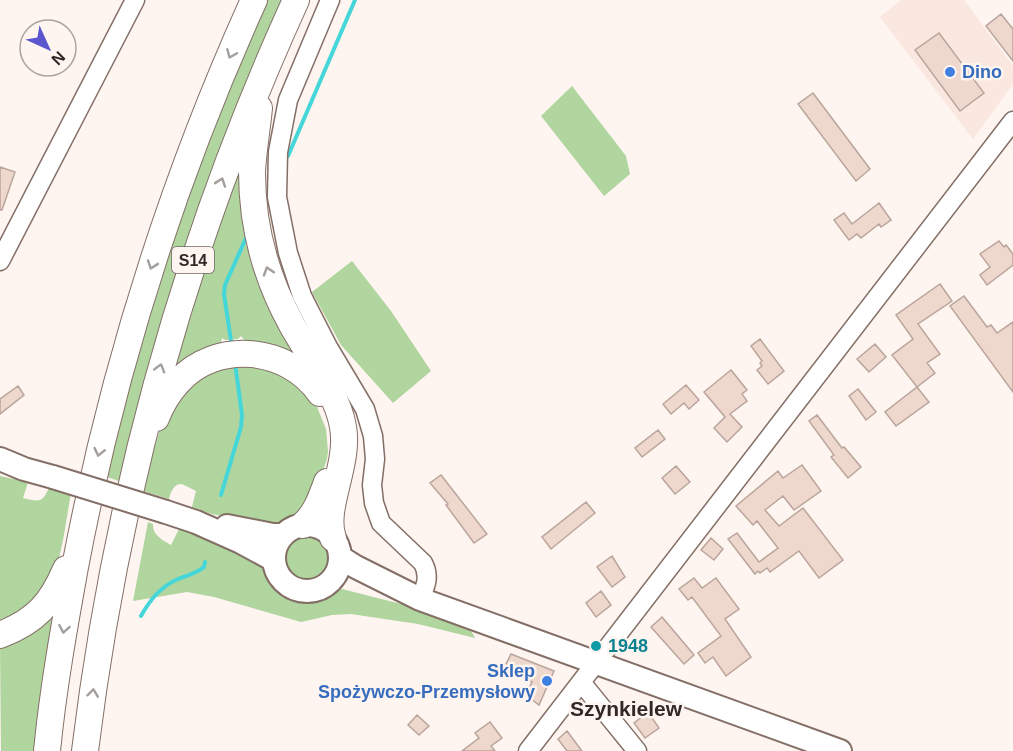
<svg xmlns="http://www.w3.org/2000/svg" width="1013" height="751" viewBox="0 0 1013 751" font-family="Arial,sans-serif">
  <rect width="100%" height="100%" fill="#fef4f0"/>
  <!-- built -->
  <path fill="#fae7df" d="M901,0H964L1013,66V84L973,139L880,17Z"/>
  <!-- green -->
  <path fill="#b0d59e" d="M263,0H285L122,482L104,476L162,260Z
    M572,86L626,156L630,174L604,196L541,116Z
    M241,163L246,246L251,248L298,357L247,343L241,336L238,339L225,340L222,338L221,343L180,366L174,364L196,290Z
    M352,261L391,311L431,371L393,403L341,345L312,292Z
    M249,360L282,371L315,402L326,429L328,451L327,459L316,492L304,511L269,526L212,514L192,507L196,491L182,484C173,484 171,492 169,499L143,491L147,471L164,417L190,379Z
    M0,476L28,482L23,498C39,502 43,503 49,487L71,493C65,524 62,570 42,595C33,606 12,617 0,625Z
    M148,522L153,524C152,535 163,540 171,545L179,529L228,545L262,561L271,584L283,592L299,599H315L342,589L413,607L468,625L475,638L418,624L351,614L332,615L301,622L214,597L187,592L133,601Z
    M283 559a24 24 0 1 1 48 0a24 24 0 1 1-48 0Z
    M53,614L35,751H1L0,645Z"/>
  <g fill="none" stroke-linecap="round" stroke-linejoin="round">
    <!-- stream -->
    <path stroke="#44d6d8" stroke-width="4" d="M288,156L355,0
      M231,341L224,294L225,285L246,238
      M221,495L241,427L242,415L235,363
      M141,616C150,600 160,587 178,579C187,575 196,574 204,567L205,562"/>
  </g>
  <!-- building -->
  <path fill="#eed7cc" stroke="#baa59b" stroke-width="1.5" d="M1001,14L1013,29V61L986,26Z
    M939,33L984,93L960,111L915,50Z
    M813,93L870,169L856,181L798,104Z
    M0,167L15,172L2,210H0Z
    M879,203L891,220L881,227L879,224L861,238L857,234L849,240L834,220L844,213L852,224Z
    M999,241L1004,247L1006,245L1013,254V265L987,285L980,275L990,267L980,254Z
    M940,284L952,301L918,324L940,354L927,363L935,373L917,387L892,355L913,339L896,315Z
    M964,296L987,327L991,325L997,333L1013,322V392L950,306Z
    M760,339L784,371L768,384L757,370L762,366L760,363L762,361L751,346Z
    M875,344L886,357L869,372L857,359Z
    M731,370L747,390L742,394L747,401L730,414L742,427L727,442L714,428L725,417L704,392Z
    M686,385L699,400L689,409L684,403L671,414L663,404Z
    M18,386L24,395L0,414V399Z
    M917,387L929,402L896,426L885,412Z
    M858,389L876,412L866,420L849,396Z
    M817,415L842,448L844,447L861,467L848,478L831,457L834,455L809,421Z
    M658,430L665,439L642,457L635,448Z
    M802,465L821,491L794,510L783,496L765,510L779,526L803,508L843,560L819,578L799,551L770,572L767,568L760,573L758,571L755,574L728,539L737,533L759,562L778,548L757,521L753,525L736,506L778,471L783,478Z
    M676,466L690,482L675,494L662,478Z
    M441,475L487,534L474,543L446,505L448,504L430,483Z
    M586,502L595,513L551,549L542,537Z
    M711,538L723,549L714,560L701,550Z
    M612,556L625,577L612,587L597,567Z
    M694,578L702,588L716,578L739,609L725,619L751,657L726,676L713,657L705,663L698,653L721,636L692,597L688,600L679,589Z
    M601,591L611,605L596,617L586,603Z
    M662,617L694,655L684,664L651,627Z
    M511,654L554,671L539,705L526,695L532,682L515,675L506,664Z
    M648,712L659,728L645,738L634,723Z
    M417,715L429,726L419,735L408,725Z
    M490,722L502,738L491,746L495,751H462L479,738L475,733Z
    M567,731L582,751H567L558,739Z"/>
  <g fill="none" stroke-linecap="round" stroke-linejoin="round">
    <defs>
      <path id="minor" d="M330,0L288,100L278,152L277,197L288,253L302,296L328,347L365,409L373,436L375,459L372,485L374,503L381,523L423,563C430,576 426,586 420,599
        M0,261L135,0
        M581,682L637,751
        M528,751L1013,121"/>
      <path id="major" d="M0,459L24,469L53,477
        M166,512L196,522L241,542L274,560
        M274 558a33 33 0 1 1 66 0a33 33 0 1 1-66 0Z
        M227,526L273,535H282
        M340,557L356,567L420,599L840,751"/>
      <path id="highway" d="M259,108C257,129 253,151 252,172C252,226 266,278 292,325C308,354 338,394 343,427C350,464 322,509 333,538
        M156,418C161,405 168,393 178,382C217,339 288,347 320,393
        M303,525C316,514 321,498 327,482
        M0,635C36,621 51,604 66,569
        M47,751C53,689 64,628 75,567C112,372 172,181 254,0
        M85,751C117,489 186,241 296,0"/>
    </defs>
    <!-- minor casing -->
    <use href="#minor" stroke="#836f66" stroke-width="21"/>
    <!-- major casing -->
    <use href="#major" stroke="#836f66" stroke-width="26"/>
    <!-- highway casing -->
    <use href="#highway" stroke="#836f66" stroke-width="28"/>
    <!-- minor -->
    <use href="#minor" stroke="#fff" stroke-width="18"/>
    <!-- major -->
    <use href="#major" stroke="#fff" stroke-width="22"/>
    <!-- highway -->
    <use href="#highway" stroke="#fff" stroke-width="26"/>
    <defs>
      <path id="major-bridge" d="M53,477L166,512"/>
    </defs>
    <!-- major-bridge casing -->
    <use href="#major-bridge" stroke="#836f66" stroke-width="26" stroke-linecap="butt"/>
    <!-- major-bridge -->
    <use href="#major-bridge" stroke="#fff" stroke-width="22"/>
  </g>
  <!-- one-way arrows -->
  <defs><path id="oneway-chevron" d="M-2-3.5L2.5 0L-2 3.5" fill="none" stroke-width="1.6" stroke-linecap="round" stroke-linejoin="round" transform="scale(1.5)"/></defs>
  <g stroke="#a39f9d">
    <use href="#oneway-chevron" transform="translate(231 54) rotate(113)"/>
    <use href="#oneway-chevron" transform="translate(221 182) rotate(-71)"/>
    <use href="#oneway-chevron" transform="translate(152 265) rotate(109)"/>
    <use href="#oneway-chevron" transform="translate(268 271) rotate(-108)"/>
    <use href="#oneway-chevron" transform="translate(160 368) rotate(-74)"/>
    <use href="#oneway-chevron" transform="translate(99 452) rotate(103)"/>
    <use href="#oneway-chevron" transform="translate(64 629) rotate(100)"/>
    <use href="#oneway-chevron" transform="translate(93 693) rotate(-83)"/>
  </g>
  <!-- markers -->
  <g fill="#3f7fe0" stroke="#fef4f0" stroke-width="2">
    <circle cx="950" cy="72" r="6"/>
    <circle cx="547" cy="681" r="6"/>
  </g>
  <circle fill="#0f9aa8" stroke="#fef4f0" stroke-width="2" cx="596" cy="646" r="6"/>
  <g text-anchor="middle" dominant-baseline="central" stroke-width="5" stroke-linejoin="round" paint-order="stroke">
    <!-- shield labels -->
    <rect fill="#fef4f0" stroke="#6f6663" stroke-width="1.5" x="172" y="247" width="42" height="26" rx="4.5"/>
    <g font-size="16" font-weight="bold" fill="#322926">
      <text x="193" y="260">S14</text>
    </g>
    <!-- shop labels -->
    <g font-size="18" font-weight="bold" fill="#366cbe" stroke="#fef4f0" text-anchor="start">
      <text x="962" y="72">Dino</text>
      <text x="535" y="671" text-anchor="end">Sklep<tspan x="535" dy="21">Spożywczo-Przemysłowy</tspan></text>
    </g>
    <!-- culture labels -->
    <g font-size="18" font-weight="bold" fill="#0d838f" stroke="#fef4f0" text-anchor="start">
      <text x="608" y="646">1948</text>
    </g>
    <!-- quarter labels -->
    <g font-size="21" font-weight="bold" fill="#322926" stroke="#fef4f0">
      <text x="626" y="708">Szynkielew</text>
    </g>
  </g>
  <!-- north arrow -->
  <g transform="translate(48 48) rotate(135)"><circle r="28" fill="#fef4f0" stroke="#aca39f" stroke-width="1.5"/>
  <path d="M0-4.5L10 22L0 15L-10 22Z" fill="#5b56ce"/>
  <text y="-9" font-size="16" font-weight="bold" text-anchor="middle" fill="#322926">N</text>
  </g>
</svg>
